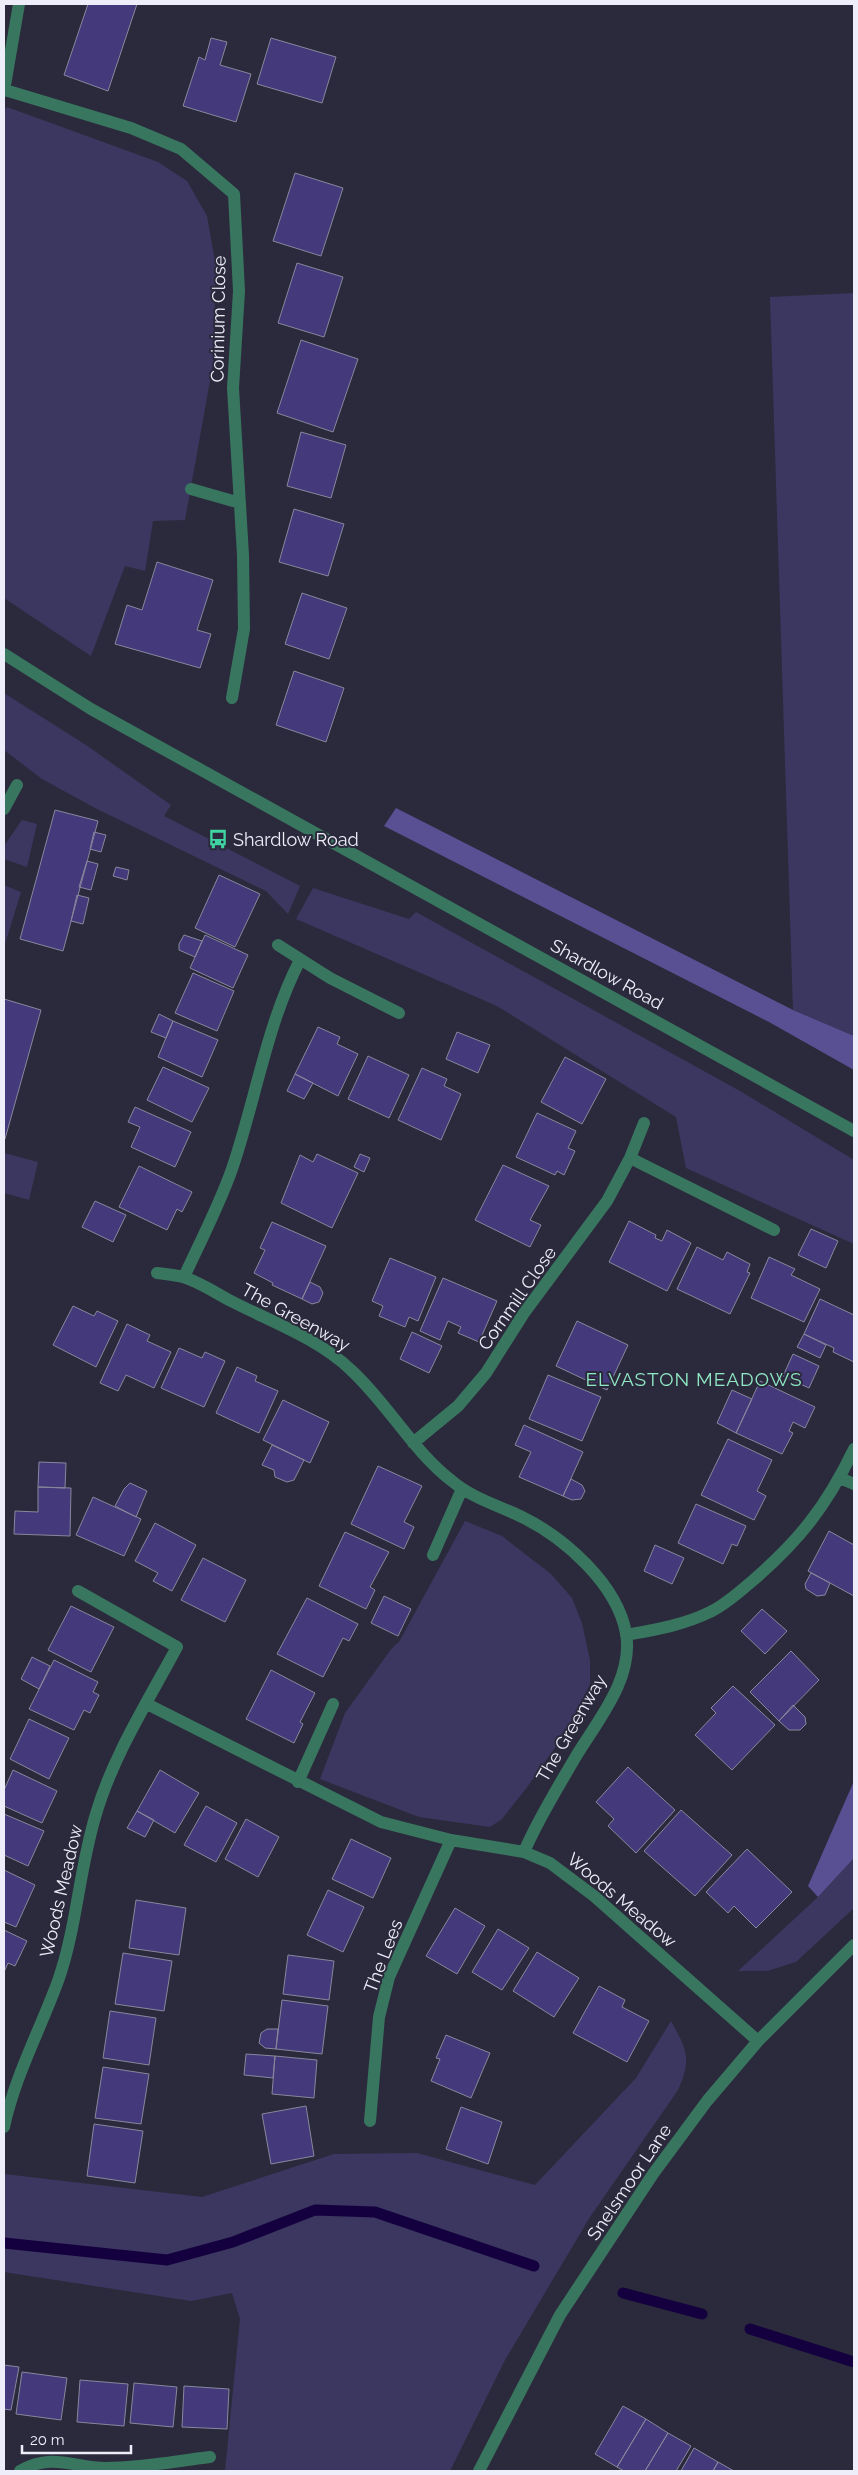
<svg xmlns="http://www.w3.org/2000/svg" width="858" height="2475" viewBox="0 0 858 2475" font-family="Raleway,sans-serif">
  <rect width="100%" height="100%" fill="#2b2a3c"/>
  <!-- green -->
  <path fill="#3b3760" d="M7,107L158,162L187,181L207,216L216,267L213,364L185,520L153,521L145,571L125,566L91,656L4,598V110Z
    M854,293V1036L793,1010L770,297Z
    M4,693L86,745L171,805L164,816L300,886L288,914L266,891L95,808L42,779L4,750Z
    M22,820L37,824L27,867L4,859V846Z
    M4,885L21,892L5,944H4Z
    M313,888L409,919L416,912L740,1091L854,1160V1244L686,1168L676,1117L497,1006L296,919Z
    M4,1153L38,1162L29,1200L4,1193Z
    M465,1521L502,1536L551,1574L572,1598L582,1623L590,1660V1684L566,1732L528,1786L502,1819L490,1827L419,1817L320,1779L345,1713L392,1648L399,1642Z
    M854,1858V1908L796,1962L767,1971H738L818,1897Z
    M671,2021C687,2050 692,2059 678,2090L590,2217L505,2360L450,2471H225L240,2319L232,2293L191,2301L4,2272V2174L202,2197L334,2154L417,2153L535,2185L636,2078Z"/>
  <!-- forest -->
  <path fill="#585093" d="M396,808L793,1010L854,1036V1070L769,1022L384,826Z
    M854,1781V1858L818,1897L808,1886Z"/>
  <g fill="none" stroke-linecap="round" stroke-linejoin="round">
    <!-- stream -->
    <path stroke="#14003e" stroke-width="11" d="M4,2243L167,2260L233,2242L315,2210L375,2212L534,2266
      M623,2293L702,2314
      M750,2329L854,2362"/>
  </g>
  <!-- building -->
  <path fill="#443a7b" stroke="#87879c" d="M88,4H137L108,91L64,75Z
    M211,38L227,42L220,65L251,74L236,122L183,106L199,57L205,60Z
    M271,38L336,57L322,103L257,84Z
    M295,173L343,188L321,256L273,241Z
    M297,263L343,277L324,337L278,323Z
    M301,340L358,359L333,432L277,413Z
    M301,432L346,445L331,498L287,486Z
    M294,509L344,524L328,576L279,562Z
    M157,562L213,580L197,630L211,634L200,668L115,644L127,605L142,610Z
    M302,593L347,608L329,659L285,644Z
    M294,671L344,688L326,742L276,725Z
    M55,810L98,821L63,951L20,939Z
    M94,832L106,835L101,852L90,849Z
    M87,861L98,864L91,890L79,887Z
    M116,867L129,870L127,880L113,876Z
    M219,875L260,894L235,947L195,928Z
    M77,895L89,898L83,924L71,921Z
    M184,935L202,941L195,957L179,950V944Z
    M205,935L248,955L233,988L190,968Z
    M193,973L234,991L217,1031L175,1013Z
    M4,999L41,1010L5,1139L4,1138Z
    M159,1014L173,1021L166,1038L151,1032Z
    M173,1021L218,1040L202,1077L158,1057Z
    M318,1027L340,1037L337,1044L358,1054L338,1096L295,1074Z
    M457,1032L490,1045L478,1073L446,1059Z
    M368,1056L409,1075L389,1118L348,1099Z
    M565,1057L606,1079L582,1124L541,1102Z
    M163,1067L209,1088L192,1122L147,1100Z
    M422,1068L447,1079L444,1086L461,1094L441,1140L398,1120Z
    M295,1074L313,1083L304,1099L287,1091Z
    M135,1107L191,1132L175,1167L131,1147L140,1127L128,1122Z
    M537,1113L576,1131L568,1148L575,1151L564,1175L557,1171L555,1175L516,1157Z
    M317,1154L358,1173L332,1228L281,1203L300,1155L313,1162Z
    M360,1154L370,1158L364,1172L354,1167Z
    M503,1165L549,1186L530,1220L541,1225L530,1247L475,1220Z
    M139,1166L192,1192L182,1212L177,1209L167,1230L119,1207Z
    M95,1201L126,1215L113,1242L82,1227Z
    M629,1221L656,1235L655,1238L662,1241L667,1230L691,1243L667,1291L609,1262Z
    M272,1222L326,1246L302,1299L272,1285L273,1283L254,1273L265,1250L260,1248Z
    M811,1229L838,1241L826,1268L798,1255Z
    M697,1247L723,1260L727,1252L750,1264L747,1272L750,1273L730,1314L677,1289Z
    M769,1257L795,1269L791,1275L820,1289L804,1322L751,1298Z
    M390,1258L436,1277L418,1321L409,1317L405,1327L379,1316L383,1306L372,1301Z
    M443,1278L497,1301L479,1342L458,1333L461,1327L448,1321L440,1340L420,1331Z
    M310,1282L320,1287L323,1293L319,1302L312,1304L302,1299Z
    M820,1299L854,1315V1362L833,1352L834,1348L804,1334Z
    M73,1306L94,1316L97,1311L118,1321L96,1367L53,1345Z
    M577,1321L628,1345L607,1390L556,1366Z
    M127,1324L150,1335L147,1341L171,1352L154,1388L126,1375L118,1391L100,1383Z
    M412,1332L442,1346L429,1373L400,1359Z
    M804,1334L826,1345L820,1358L797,1347Z
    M179,1348L202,1358L205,1352L225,1361L204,1407L161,1388Z
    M793,1354L819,1366L809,1388L783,1376Z
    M237,1367L257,1376L255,1381L278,1391L259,1433L216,1413Z
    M548,1375L601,1397L582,1441L529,1419Z
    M760,1381L815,1407L805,1428L793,1422L789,1431L793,1433L782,1454L736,1433Z
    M732,1390L752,1399L736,1433L717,1423Z
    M283,1400L329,1422L310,1463L263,1440Z
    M524,1425L583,1452L563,1496L519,1477L531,1452L515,1445Z
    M728,1439L772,1460L757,1491L766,1496L754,1520L701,1495Z
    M272,1445L304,1460L294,1480L287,1482L275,1477L274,1470L262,1465Z
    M39,1462L66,1463L65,1488L38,1487Z
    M378,1466L422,1486L404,1522L414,1527L404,1549L351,1524Z
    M571,1479L582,1485L585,1491L581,1499L572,1500L563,1496Z
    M130,1483L147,1491L136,1517L115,1506L124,1489Z
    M38,1487L71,1488L70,1536L14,1534L15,1511L38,1512Z
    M93,1497L141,1519L124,1556L76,1535Z
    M696,1504L746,1526L737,1546L732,1544L723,1564L678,1543Z
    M155,1523L196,1545L172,1591L153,1581L158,1573L135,1561Z
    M829,1531L854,1545V1596L808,1571Z
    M345,1532L389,1552L370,1587L375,1590L366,1609L319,1586Z
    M655,1545L684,1558L672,1584L644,1571Z
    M203,1558L246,1580L225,1622L181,1600Z
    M811,1573L830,1583L825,1595L817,1596L806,1589L805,1584Z
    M384,1596L411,1609L398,1636L371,1623Z
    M307,1598L358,1624L349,1641L343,1638L323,1677L277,1654Z
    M71,1606L114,1627L91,1672L48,1650Z
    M762,1609L787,1631L765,1654L741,1631Z
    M791,1651L819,1680L779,1721L750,1692Z
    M32,1657L50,1666L39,1689L21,1679Z
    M54,1660L98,1682L93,1692L99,1695L90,1713L84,1710L74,1730L29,1709Z
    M271,1670L315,1693L300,1722L303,1724L294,1743L246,1719Z
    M733,1686L775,1725L732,1770L695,1735L716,1713L711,1708Z
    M793,1705L805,1717L806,1724L800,1730H789L779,1721Z
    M29,1719L69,1738L49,1779L10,1759Z
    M628,1767L675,1810L636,1853L608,1826L614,1819L596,1802Z
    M13,1770L57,1791L42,1823L4,1806V1790Z
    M160,1770L199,1793L175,1833L137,1811Z
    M206,1806L237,1823L216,1862L184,1845Z
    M681,1810L732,1855L695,1896L644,1851Z
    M137,1811L154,1820L145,1837L127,1828Z
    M4,1814L44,1831L28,1866L4,1855Z
    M246,1819L279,1837L258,1877L225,1859Z
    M351,1839L391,1858L373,1898L332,1879Z
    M747,1849L792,1892L756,1928L734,1906L728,1913L706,1892Z
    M4,1870L35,1885L16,1927L4,1922Z
    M328,1890L364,1907L343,1952L307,1935Z
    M136,1900L186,1908L179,1955L129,1948Z
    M455,1908L485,1926L457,1974L426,1956Z
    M498,1929L529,1948L502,1990L472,1972Z
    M4,1930L27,1941L15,1966L8,1963L4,1972Z
    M537,1952L579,1978L554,2017L513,1991Z
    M123,1953L172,1961L164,2011L115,2004Z
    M288,1955L334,1961L329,2000L283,1994Z
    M599,1986L625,2000L622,2007L649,2021L627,2062L573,2033Z
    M282,2000L328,2006L322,2054L276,2049Z
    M110,2011L156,2018L149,2065L103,2058Z
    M267,2029H278L276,2049L265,2048L259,2043L261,2033Z
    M446,2035L490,2053L471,2098L431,2081L440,2059L436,2058Z
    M246,2054L275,2056L273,2078L244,2075Z
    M275,2056L317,2060L314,2098L272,2094Z
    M103,2067L149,2074L141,2124L95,2118Z
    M306,2106L314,2156L271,2164L262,2114Z
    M461,2107L502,2122L488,2164L446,2149Z
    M94,2124L143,2131L135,2183L87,2176Z
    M4,2365L19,2367L11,2410L4,2409Z
    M22,2372L67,2378L61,2420L16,2414Z
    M80,2380L128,2384L124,2426L77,2422Z
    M134,2383L177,2387L173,2427L130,2423Z
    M184,2386L229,2389L227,2429L182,2427Z
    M623,2406L646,2419L617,2467L595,2454Z
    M646,2419L668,2433L645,2471H624L617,2467Z
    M668,2433L691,2446L676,2471H645Z
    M694,2448L718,2462L713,2471H681Z
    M718,2462L734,2471H713Z"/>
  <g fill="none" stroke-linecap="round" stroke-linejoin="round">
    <!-- minor -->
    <path stroke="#39765f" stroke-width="12" d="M5,90L131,128L181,149L234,194L239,291L233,388L243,555L244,629L232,698
      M4,91L19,4
      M191,489L240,503
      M4,654L91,709L854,1131
      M4,809L17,785
      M278,945L330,978L399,1013
      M630,1158L774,1230
      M157,1273C166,1274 175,1275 183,1277C200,1282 217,1294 233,1302C272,1322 319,1339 351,1370C388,1404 412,1450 452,1481C472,1498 497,1505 520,1516C564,1537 617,1584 626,1633C634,1679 597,1721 575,1758C557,1789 538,1819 524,1852
      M184,1277C200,1242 219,1206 232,1169C256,1099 266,1026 300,960
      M413,1443L458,1406L486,1373L524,1313L607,1201L630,1158L644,1123
      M840,1478L854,1484
      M433,1555L462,1489
      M626,1635C654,1630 684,1625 710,1612C725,1605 738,1593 750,1583C799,1541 826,1507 854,1449
      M147,1704L381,1822L451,1840L524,1852L550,1863L594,1896L758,2041
      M298,1782L333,1704
      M370,2121L379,2017L389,1977L451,1840
      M4,2127C15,2076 40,2030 58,1981C77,1927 79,1869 96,1814C113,1756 148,1701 177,1647L78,1591
      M20,2471C53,2452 74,2468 106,2468C141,2468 176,2461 210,2457
      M479,2471L560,2315L653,2174L707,2101L758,2041L854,1945"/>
  </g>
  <!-- icons -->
  <defs>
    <symbol id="bus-bare" viewBox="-9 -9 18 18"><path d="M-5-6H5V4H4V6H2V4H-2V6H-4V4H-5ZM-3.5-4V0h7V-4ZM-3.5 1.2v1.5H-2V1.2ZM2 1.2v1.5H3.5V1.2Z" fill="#3fd4a2" stroke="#2b2a3c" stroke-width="2.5" paint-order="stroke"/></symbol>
  </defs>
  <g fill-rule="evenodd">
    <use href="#bus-bare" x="204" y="825" width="28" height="28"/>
  </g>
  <g text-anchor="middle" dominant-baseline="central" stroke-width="4" stroke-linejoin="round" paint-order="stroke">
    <!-- street labels -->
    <g font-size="18" fill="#eeeefa" stroke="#2b2a3c">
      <text transform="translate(218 319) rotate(-89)">Corinium Close</text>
      <text transform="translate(607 974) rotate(29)">Shardlow Road</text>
      <text transform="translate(517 1298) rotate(-55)">Cornmill Close</text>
      <text transform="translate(296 1317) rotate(29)">The Greenway</text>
      <text transform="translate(571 1728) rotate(-60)">The Greenway</text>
      <text transform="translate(61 1891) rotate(-77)">Woods Meadow</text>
      <text transform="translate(622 1900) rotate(40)">Woods Meadow</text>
      <text transform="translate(383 1956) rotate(-69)">The Lees</text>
      <text transform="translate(629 2182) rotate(-56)">Snelsmoor Lane</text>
    </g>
    <!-- poi labels -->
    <g font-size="18" fill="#eeeefa" stroke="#2b2a3c" text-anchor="start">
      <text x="233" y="839">Shardlow Road</text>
    </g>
    <!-- neighbourhood labels -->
    <g font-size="19" letter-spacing="1" fill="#8fe7c3" stroke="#2b2a3c">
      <text x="694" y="1379">ELVASTON MEADOWS</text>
    </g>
  </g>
  <!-- border -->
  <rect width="858" height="2475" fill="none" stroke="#eeeefa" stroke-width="10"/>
  <!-- scale -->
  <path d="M22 2445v8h109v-8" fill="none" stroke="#eeeefa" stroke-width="2.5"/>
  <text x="30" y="2445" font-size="15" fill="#eeeefa" stroke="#2b2a3c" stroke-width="4" paint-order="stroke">20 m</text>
</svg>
